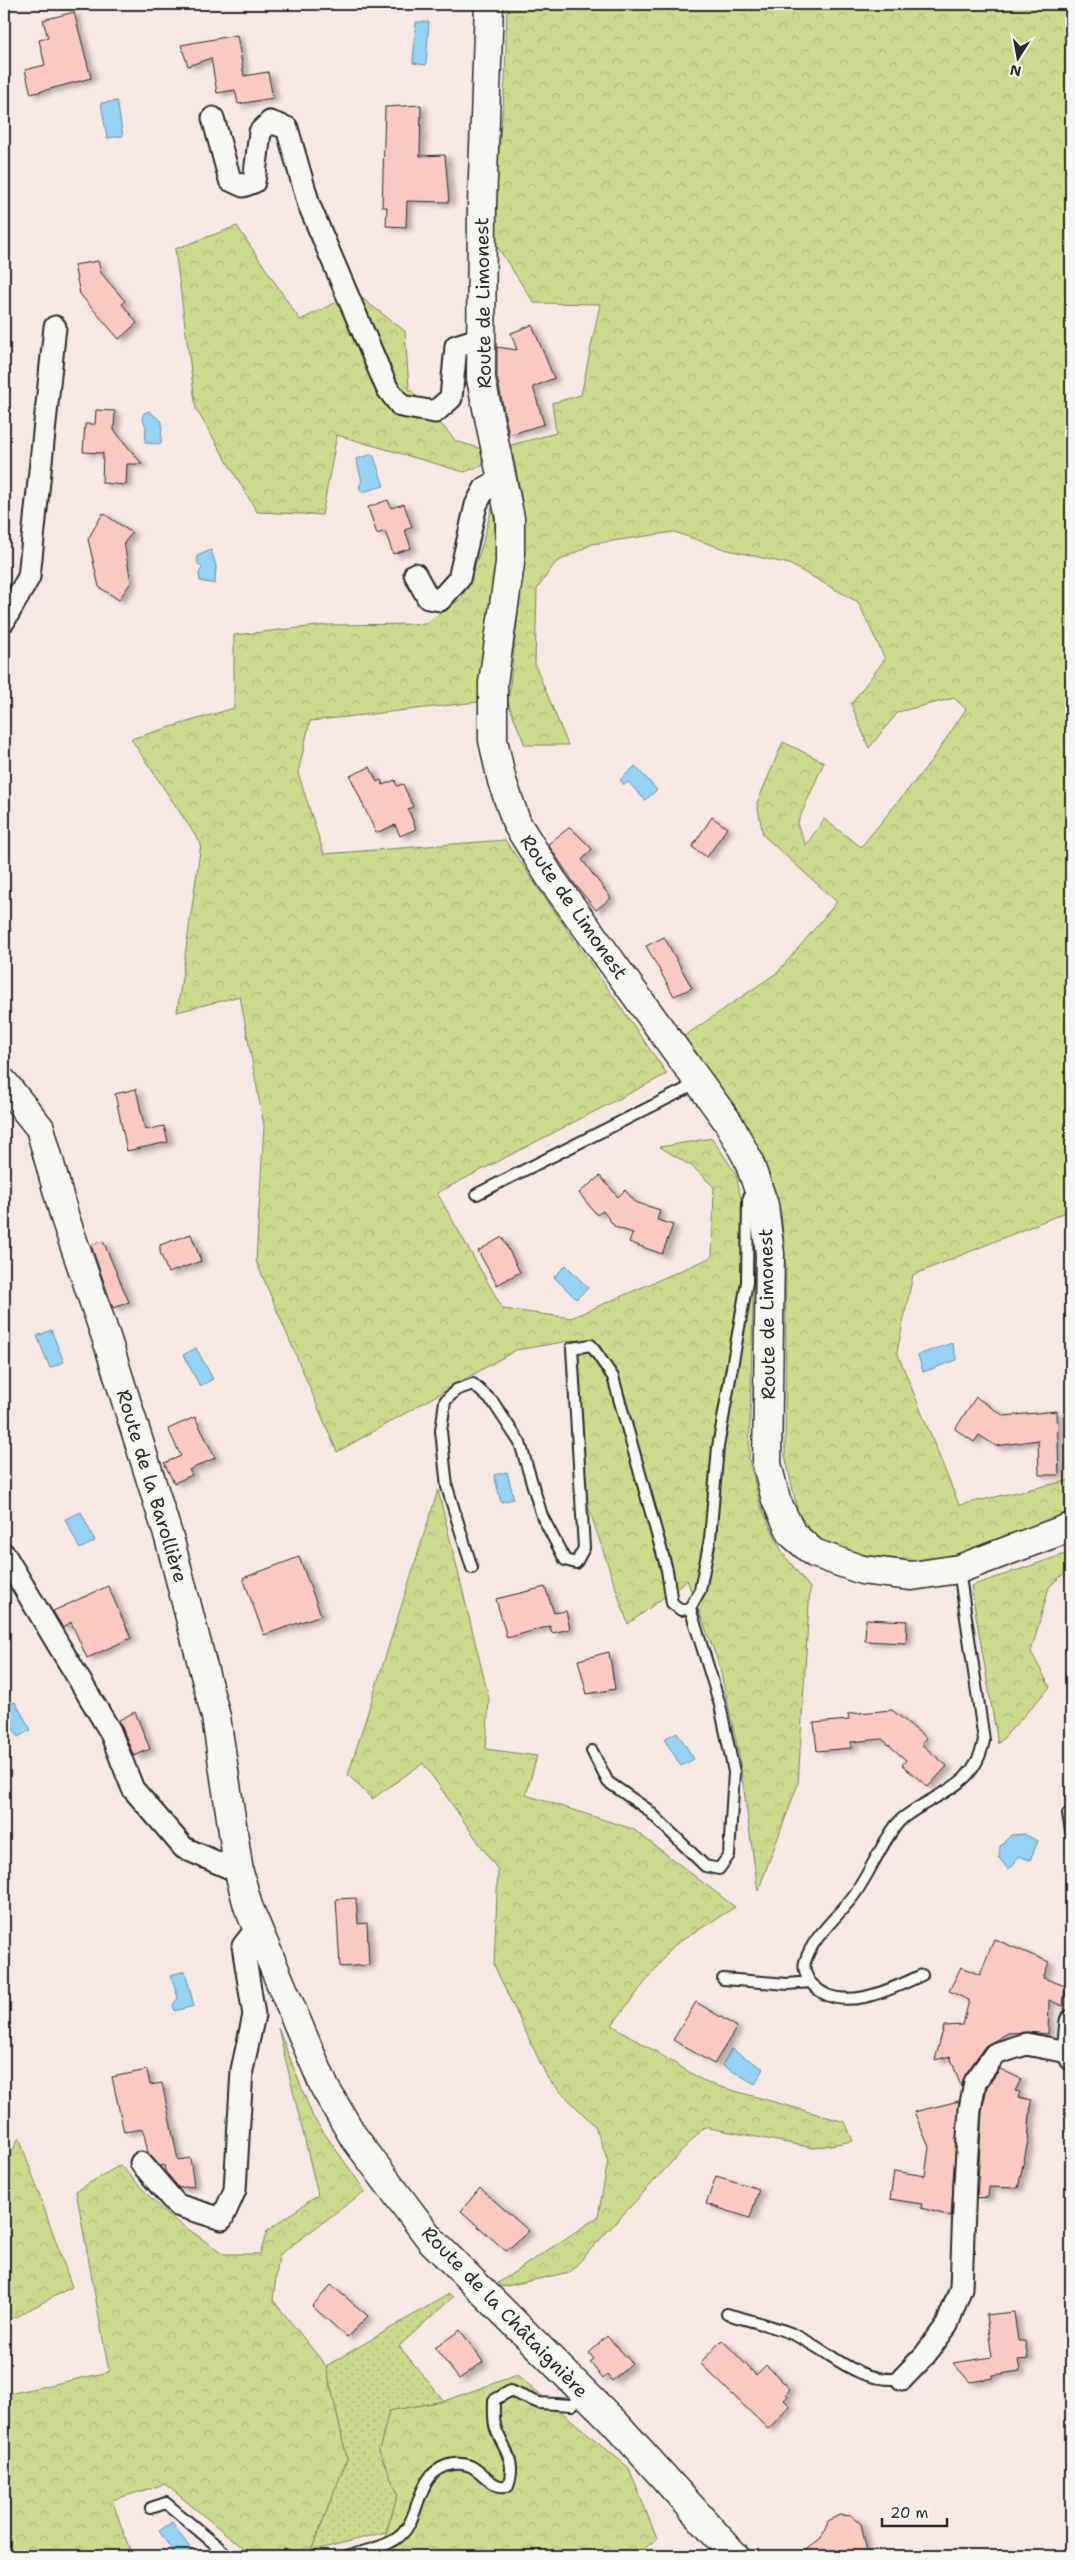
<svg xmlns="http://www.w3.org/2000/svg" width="1075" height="2560" viewBox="0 0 1075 2560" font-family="'Shantell Sans',sans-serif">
  <defs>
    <pattern id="grass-dots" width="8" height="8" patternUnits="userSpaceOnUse" patternTransform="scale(1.25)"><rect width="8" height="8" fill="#cddb8e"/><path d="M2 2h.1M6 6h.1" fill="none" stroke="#b0bc7b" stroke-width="1.8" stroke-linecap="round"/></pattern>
    <pattern id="forest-crowns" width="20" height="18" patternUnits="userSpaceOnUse" patternTransform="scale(1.25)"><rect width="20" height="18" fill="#cddb8e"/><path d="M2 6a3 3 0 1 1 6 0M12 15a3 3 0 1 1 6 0" fill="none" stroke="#b0bc7b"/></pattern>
    <filter id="shadow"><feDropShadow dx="5.5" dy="3" stdDeviation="2.5" flood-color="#0004"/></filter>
  </defs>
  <rect width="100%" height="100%" fill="#f7e8e4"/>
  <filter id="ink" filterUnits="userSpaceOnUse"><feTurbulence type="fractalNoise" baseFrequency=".02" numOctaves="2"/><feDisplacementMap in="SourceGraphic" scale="10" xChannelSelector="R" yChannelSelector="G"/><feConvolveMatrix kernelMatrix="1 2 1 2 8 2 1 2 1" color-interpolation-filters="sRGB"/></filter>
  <g filter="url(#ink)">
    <!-- grass -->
    <path fill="url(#grass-dots)" stroke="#7c835c" d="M449,2294L453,2297L399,2346L444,2401L389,2411L379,2451L398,2494L386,2532L311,2551L347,2459L326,2366Z"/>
    <!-- forest -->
    <path fill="url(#forest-crowns)" stroke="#7c835c" d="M507,4H1071V1210L913,1275L897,1352L959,1505L1071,1480V1511L962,1554L914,1561L859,1554L817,1539L798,1513L785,1455L786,1268L781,1211L759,1154L683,1037L778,972L837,902L763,835L757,803L783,742L824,762L797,824L806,845L824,819L861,847L932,760L966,709L954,698L898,712L869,748L851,704L885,659L858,602L789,564L724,549L674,532L592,544L555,563L537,589L535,665L568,745H525L508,703L523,569L522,501L511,445L556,433L552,403L581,395L600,304L534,303L491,237L505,82Z
      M237,226L300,320L355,293L405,331L409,388L456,441L482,449L487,464L464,472L337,435L322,515L257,512L196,409L175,249Z
      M493,504L498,565L478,702L310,721L298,773L324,854L505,840L667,1074L437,1193L503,1309L571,1318L712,1257L714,1187L693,1167L660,1147L712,1138L736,1174L754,1266L749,1459L760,1505L782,1552L810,1588L798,1784L758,1891L739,1755L719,1664L687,1580L628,1624L587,1503L575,1340L516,1350L337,1452L256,1261L264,1126L240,996L177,1012L201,844L131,739L234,708V635L327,625L425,624L462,598L480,552Z
      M438,1490L489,1699L486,1749L537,1756L526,1795L633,1829L735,1907L673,1946L612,2025L707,2083L845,2122L853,2141L814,2148L704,2127L570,2272L502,2287L498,2283L598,2217L608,2161L595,2126L548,2079L494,1965L498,1870L423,1763L372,1799L348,1775Z
      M1071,1552V1567L1049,1587L1031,1652L1050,1687L998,1744L971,1586Z
      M278,2028L313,2117L365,2191L279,2255L273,2300L326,2366L347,2459L311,2551L298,2556H253L165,2484L112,2500L132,2556H4V2395L109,2372L76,2191L120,2165L166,2214L224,2254H260L267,2231L318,2195Z
      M19,2137L72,2287L4,2323V2169Z
      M517,2375L629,2468L657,2539L634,2556H379L398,2494L379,2451L389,2411L444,2401Z"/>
    <!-- water -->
    <path fill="#94d3f5" stroke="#6a90a4" d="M416,22H429L426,65L413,63Z
      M117,101L123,136L107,138L101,103Z
      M149,411L162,422L161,444L145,443L146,426L142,418L144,413Z
      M373,454L384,486L362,492L359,487L362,481L356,459Z
      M211,550L216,566L215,584L200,581L199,573L202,568L198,564L197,556Z
      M635,766L657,790L645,800L628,782L624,785L620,780Z
      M566,1265L588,1288L576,1299L554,1277Z
      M51,1330L64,1362L50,1368L37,1336Z
      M952,1343L957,1360L923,1372L918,1355Z
      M196,1348L213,1379L200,1386L183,1355Z
      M507,1472L514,1499L501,1502L494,1475Z
      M81,1512L95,1541L80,1549L65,1519Z
      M15,1702L31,1730L18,1737L4,1713L5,1704Z
      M677,1732L694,1759L681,1766L664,1739Z
      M1024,1834L1038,1841L1030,1860L1018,1856L1013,1866L1008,1869L999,1858L1000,1846L1011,1835Z
      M185,1971L194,2006L175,2011L173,2005L178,1998L171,1975Z
      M731,2049L764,2069L755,2084L722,2065Z
      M172,2522L192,2551L184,2556H176L159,2531Z"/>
    <!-- building -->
    <path fill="#f9c9c2" stroke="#2b2b2b" filter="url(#shadow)" d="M74,12L91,78L31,94L25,70L45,65L39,40L48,38L43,20Z
      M237,35L244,76L268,72L273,98L238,104L235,90L217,93L211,58L188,66L181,45Z
      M421,105L420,156L445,155L449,202L407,201L406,227L386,226L387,207H382L385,107Z
      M98,261L101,273L125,301L122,304L137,323L119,339L80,294L74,265Z
      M532,325L554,378L533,387L544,424L509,435L497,377V347L517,350L511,333Z
      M96,410L115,411L114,430L142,464H127L126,485L102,483L103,453L83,452L85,424H95Z
      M388,500L391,508L404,504L412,527L405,530L411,548L393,554L385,531L377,534L368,507Z
      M103,513L132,533L124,543L131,582L119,600L99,587L88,539Z
      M370,767L377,782L381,780L383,785L395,780L397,786L403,784L413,807L408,809L416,829L400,836L395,825L376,833L350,776Z
      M712,817L727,828L707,857L692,847Z
      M570,827L592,849L582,860L611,898L596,910L574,883L548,844Z
      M664,937L692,988L674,996L646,946Z
      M136,1089L145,1130L164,1126L168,1142L127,1151L115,1094Z
      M600,1176L618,1197L625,1190L635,1202L660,1210L657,1220L673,1225L662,1254L629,1242L633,1233L615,1227L603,1211L597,1215L579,1193Z
      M191,1234L201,1261L168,1273L160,1252V1245Z
      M502,1237L520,1272L497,1285L478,1251Z
      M103,1241L129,1302L113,1308L91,1245Z
      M976,1397L1004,1416L1057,1411L1059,1475H1039L1038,1440L996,1446L979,1435L974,1442L955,1429Z
      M195,1417L215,1458L189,1470L192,1475L174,1483L164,1463L181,1456L168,1429Z
      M299,1557L321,1615L264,1635L243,1578Z
      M108,1586L131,1638L87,1658L71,1622L63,1628L53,1611Z
      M545,1587L554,1613L566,1611L570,1629L552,1633L550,1626L507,1638L496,1599Z
      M866,1619L907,1621L906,1643L865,1641Z
      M609,1652L615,1689L587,1694L578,1660Z
      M892,1710L926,1738L921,1744L947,1766L928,1787L902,1765L906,1760L882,1739L851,1742V1748L817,1751L814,1723L849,1720L848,1714Z
      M135,1712L150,1749L134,1756L119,1720Z
      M356,1898L358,1924L367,1923L369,1965L340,1967L336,1899Z
      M994,1939L1049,1962L1043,1978L1065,1986L1063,2006L1049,2000L1048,2034L1028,2032L1008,2033L985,2046L965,2075L961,2087L950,2056L935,2060L944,2026L963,2025L969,2000L949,1991L961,1967L980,1975Z
      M696,2002L737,2027L714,2064L673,2040Z
      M1000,2069L1021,2079L1015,2091L1020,2092L1018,2097L1031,2100L1028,2141L1018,2188L989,2187L988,2197L977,2198L982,2111L987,2087Z
      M147,2070L150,2085L162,2083L178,2160L190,2158L194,2186L179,2188L165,2171L164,2165L160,2166L148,2153L143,2129L124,2132L112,2077Z
      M959,2101L951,2216L921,2208L922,2204L890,2199L894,2171L925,2176L929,2147L914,2112Z
      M716,2176L759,2189L750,2218L706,2204Z
      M480,2188L529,2231L506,2251L461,2211Z
      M331,2285L368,2316L347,2337L312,2306Z
      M1014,2312L1018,2341H1025L1028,2359L1018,2360L1020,2371L993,2375V2378L970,2382L953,2363L992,2357L986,2315Z
      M460,2330L483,2362L459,2379L435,2348Z
      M607,2336L632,2363L612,2381L607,2375L603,2379L590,2362L594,2359L589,2353Z
      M722,2340L756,2375L766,2365L790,2389L786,2394L788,2396L784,2400L790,2406L768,2429L700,2363Z
      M839,2515L852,2516L861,2524L868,2556H798L821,2538L828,2521Z"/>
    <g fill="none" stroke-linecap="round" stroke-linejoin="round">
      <defs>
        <path id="lane" d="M477,1194L698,1083
          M472,1568L447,1487L441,1431L445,1401L456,1390L473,1384L493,1402L520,1443L542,1516L565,1560L576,1563L584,1548L572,1348L591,1345L613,1377L667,1570L672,1603L681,1610L690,1608L700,1590L710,1539L718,1447L747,1282L748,1200L752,1189
          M592,1751L608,1782L647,1809L705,1866L719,1869L729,1855L734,1772L720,1705L690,1608
          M1068,1814L1071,1831
          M922,1975C892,1989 841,2015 813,1985C807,1980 803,1969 805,1962C812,1937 839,1916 854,1895C868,1877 887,1831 903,1818C935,1792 975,1789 984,1740L959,1570
          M723,1979L788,1984L810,1982
          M727,2314C747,2320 770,2325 790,2333C832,2350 850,2382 902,2379
          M151,2508L166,2503L229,2556
          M346,2556C362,2552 382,2548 396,2539C424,2521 412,2470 454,2464C476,2461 481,2478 497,2485C500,2487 505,2486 508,2486C517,2460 504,2451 496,2429C493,2421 494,2409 494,2400L510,2391L539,2403L572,2405L584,2394"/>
        <path id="street" d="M213,118L230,180L243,186L254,182L260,132L270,122L287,128L309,205L387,388L401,406L435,412L451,398L456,346L481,338
          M415,574L428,598L440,600L459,579L476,505L485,488L503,478
          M4,621L29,577L55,327
          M4,1554L110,1731L133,1789L184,1848L239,1872
          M1071,2021L1068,2052L1071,2059
          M141,2163L177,2205L222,2219L235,2190L242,2070L254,2015L243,1946L257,1928
          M902,2379L925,2355L947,2325L961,2288L965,2181L970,2109L975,2082L995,2054L1026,2044L1068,2052"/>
        <path id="secondary" d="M489,4L482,205L481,379L510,518V563L493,683V740L502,781L517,824L552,880L728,1122L748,1159L764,1205L770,1254L767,1464L776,1500L792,1534L814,1553L862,1570L912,1576L959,1569L1071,1527
          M4,1083L40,1128L65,1218L107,1340L170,1541L216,1717L239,1872L248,1906L325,2088L353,2136L431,2240L615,2423L735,2556"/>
      </defs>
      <!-- lane casing -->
      <use href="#lane" stroke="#2b2b2b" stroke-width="14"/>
      <!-- street casing -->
      <use href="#street" stroke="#2b2b2b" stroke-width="25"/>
      <!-- secondary casing -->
      <use href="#secondary" stroke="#2b2b2b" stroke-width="31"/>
      <!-- lane -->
      <use href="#lane" stroke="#f6f6f2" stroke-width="10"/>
      <!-- street -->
      <use href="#street" stroke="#f6f6f2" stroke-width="21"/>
      <!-- secondary -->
      <use href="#secondary" stroke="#f6f6f2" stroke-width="28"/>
    </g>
  </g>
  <g text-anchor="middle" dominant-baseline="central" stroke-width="4" stroke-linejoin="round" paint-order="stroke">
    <!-- street labels -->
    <g font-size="19" fill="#2b2b2b" stroke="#f6f6f2">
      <text transform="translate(483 303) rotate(-91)">Route de Limonest</text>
      <text transform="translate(574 907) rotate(55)">Route de Limonest</text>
      <text transform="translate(767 1314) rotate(-91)">Route de Limonest</text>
      <text transform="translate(152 1486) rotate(73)">Route de la Barollière</text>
      <text transform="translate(505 2312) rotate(46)">Route de la Châtaignière</text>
    </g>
  </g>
  <!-- margin -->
  <rect width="1075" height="2560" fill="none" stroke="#f6f6f2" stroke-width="20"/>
  <rect x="10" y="10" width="1055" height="2540" fill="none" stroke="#2b2b2b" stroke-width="2" filter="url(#ink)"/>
  <!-- north arrow -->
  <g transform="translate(1018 58) rotate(191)" stroke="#f6f6f2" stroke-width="4" paint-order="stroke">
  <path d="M0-4L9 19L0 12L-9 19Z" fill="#2b2b2b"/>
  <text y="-8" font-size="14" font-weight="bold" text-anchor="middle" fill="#2b2b2b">N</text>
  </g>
  <!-- scale -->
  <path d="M882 2518v8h65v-8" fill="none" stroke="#2b2b2b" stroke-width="2.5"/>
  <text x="890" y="2518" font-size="15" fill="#2b2b2b" stroke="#f6f6f2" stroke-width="4" paint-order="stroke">20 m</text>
</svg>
